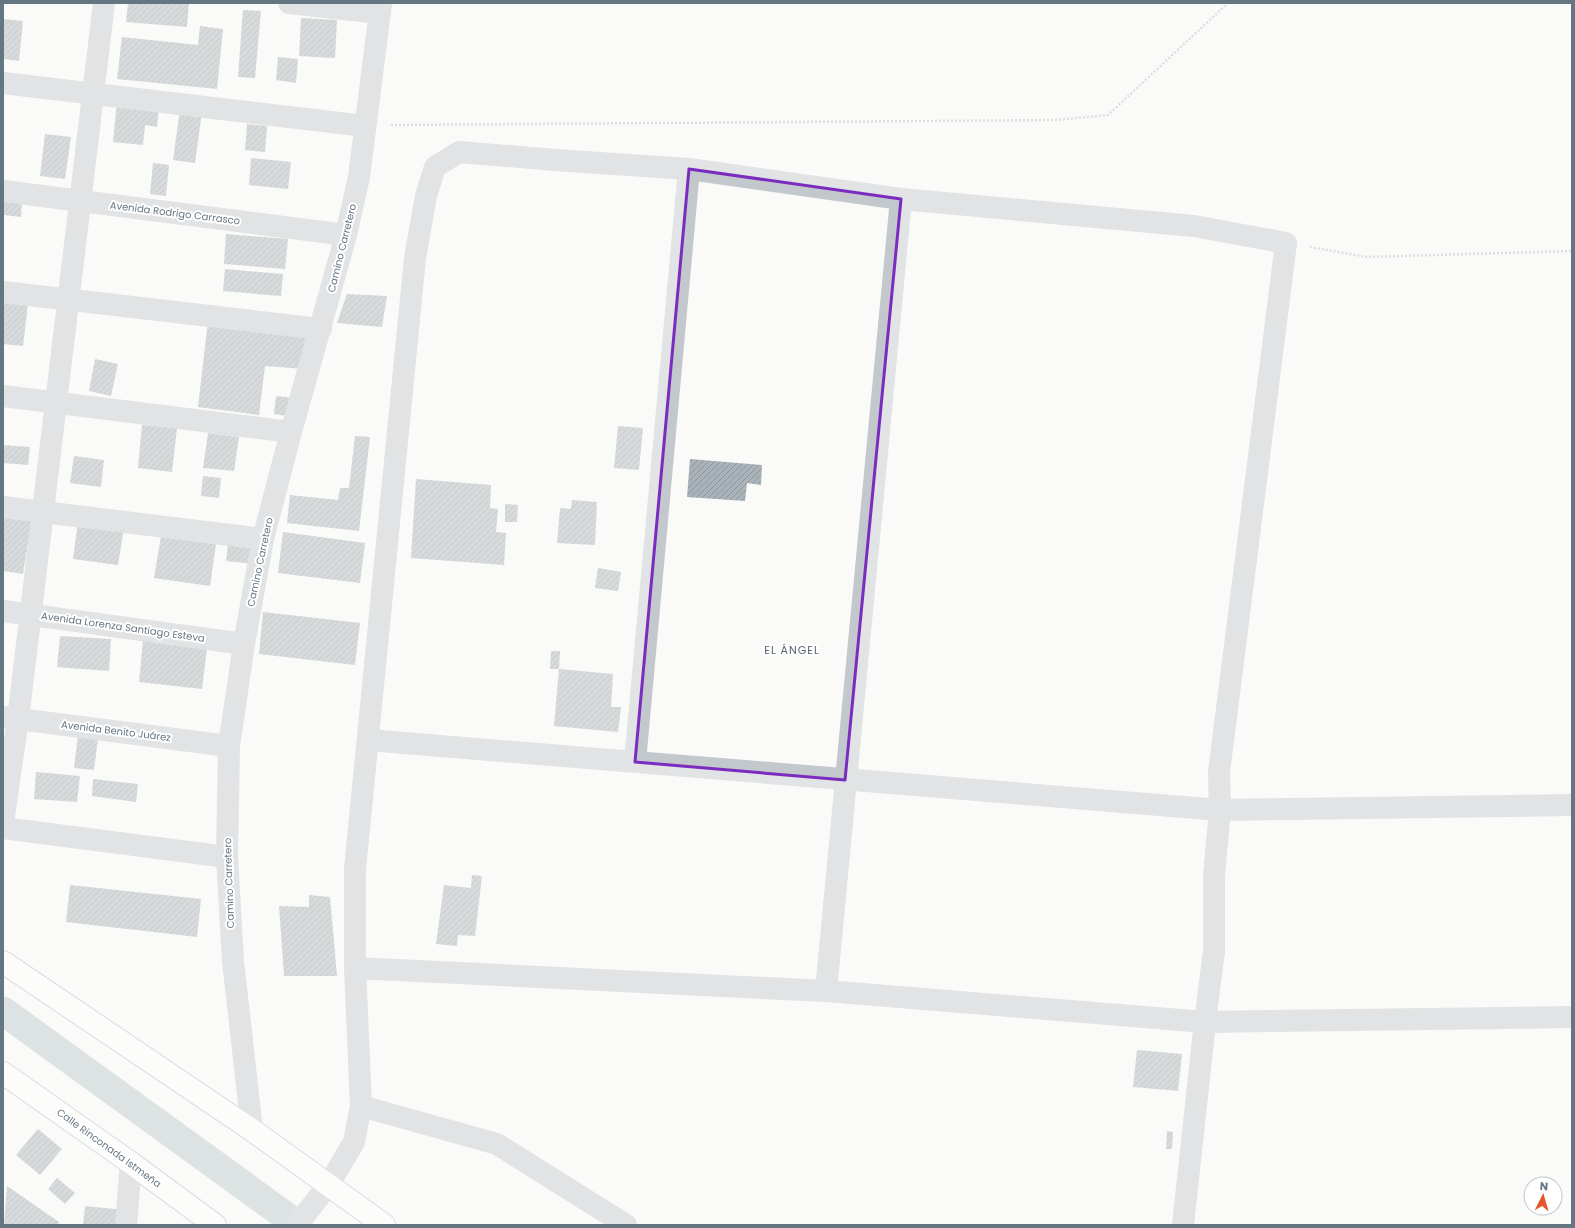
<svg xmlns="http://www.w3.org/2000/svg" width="1575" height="1228" viewBox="0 0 1575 1228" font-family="Poppins,sans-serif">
  <defs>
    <pattern id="building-hatch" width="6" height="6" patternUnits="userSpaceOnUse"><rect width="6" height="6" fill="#aab3b9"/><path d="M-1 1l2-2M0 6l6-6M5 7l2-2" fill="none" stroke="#8e969c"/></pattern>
  </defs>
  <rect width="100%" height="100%" fill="#fafaf8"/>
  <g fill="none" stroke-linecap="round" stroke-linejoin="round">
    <!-- canal -->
    <path stroke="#bbc7cb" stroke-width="29" d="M3,1011L298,1225"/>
  </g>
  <!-- building -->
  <path fill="url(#building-hatch)" d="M128,3H189L187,27L126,22Z
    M243,10L261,11L255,78L238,77Z
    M301,18L337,20L335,58L299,56Z
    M3,19L23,21L19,61L3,59Z
    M200,26L223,29L217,89L117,79L122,37L198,45Z
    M278,57L298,59L296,83L276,80Z
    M117,101L159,106L157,127L145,125L143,145L113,142Z
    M180,109L202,112L195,163L173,160Z
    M247,124L267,126L265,152L245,150Z
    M45,134L71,137L65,179L40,176Z
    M251,158L291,162L288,189L249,185Z
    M153,163L169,165L166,196L150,194Z
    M3,196L22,198L21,217L3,215Z
    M226,234L288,239L285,269L224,264Z
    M225,269L283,274L281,296L223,291Z
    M347,294L387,296L382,327L337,323Z
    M3,301L28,304L23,346L3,344Z
    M208,321L308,335L304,369L265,366L259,415L198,407Z
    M95,359L118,364L111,396L89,391Z
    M276,396L295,398L293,417L274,414Z
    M142,425L177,428L172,472L138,468Z
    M618,426L643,428L639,470L614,468Z
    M208,433L239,437L234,471L203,468Z
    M355,436L370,437L359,531L287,523L290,495L338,500L340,488H349Z
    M3,445L30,447L28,465L3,463Z
    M74,456L104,460L101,487L70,483Z
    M690,459L762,465L761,485L747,483L745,501L687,497Z
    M203,476L221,478L219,498L201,496Z
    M416,479L491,485L490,508L498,509L496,532L506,533L504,565L411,558Z
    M572,500L597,502L595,545L557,543L560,508L571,509Z
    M505,504L518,505L517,522H505Z
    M3,514L32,519L23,574L3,571Z
    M78,521L124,528L118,565L73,559Z
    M283,532L365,543L360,583L278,573Z
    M161,536L216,544L210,586L154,578Z
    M228,544L256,547L254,564L226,561Z
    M598,568L621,572L618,591L595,588Z
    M263,612L360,623L355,665L259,654Z
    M60,636L111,639L109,671L57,667Z
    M143,641L207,648L202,689L139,682Z
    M551,651H560L559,669H550Z
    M559,669L613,674L611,707H621L618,732L554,726Z
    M78,735L98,738L94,770L74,768Z
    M36,772L80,776L77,802L34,799Z
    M93,779L138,784L136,802L92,796Z
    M472,875L482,876L475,936L458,935L457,946L436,944L444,885L471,888Z
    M70,885L201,899L197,937L66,922Z
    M309,895L330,897L337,976H284L279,906L309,907Z
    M1137,1050L1182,1054L1178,1091L1133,1087Z
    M38,1129L62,1149L40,1175L16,1155Z
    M1167,1131L1173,1132L1172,1149H1166Z
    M57,1178L75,1193L65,1204L48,1189Z
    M7,1186L59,1222L58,1225H4Z
    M85,1206L124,1210L123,1225H83Z"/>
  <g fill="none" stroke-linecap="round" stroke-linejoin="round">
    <defs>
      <path id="secondary" d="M3,962L252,1130L384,1225
        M3,1073L131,1163L215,1225"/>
    </defs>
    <!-- secondary casing -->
    <use href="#secondary" stroke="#b3babf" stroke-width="24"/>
    <!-- path -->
    <path stroke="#bbbfc2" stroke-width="2.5" stroke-dasharray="2 2" stroke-linecap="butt" d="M391,125L1057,120L1108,115L1228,3
      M1310,247L1367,257L1572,251"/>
    <!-- street -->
    <path stroke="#c3c8cc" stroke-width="22" d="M289,3L380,13
      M3,83L365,126
      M3,191L346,235
      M3,292L321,329
      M3,396L291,432
      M3,507L263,539
      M3,611L244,644
      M3,717L229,746
      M368,740L1220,810L1572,805
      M635,762L689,169
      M3,823L18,719L104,3
      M3,828L227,857
      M355,968L826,991L1205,1022L1572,1017
      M826,991L901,199
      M361,1106L497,1144L626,1225
      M252,1130L233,961L227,857L229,746L244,644L263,539L291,432L346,235L359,177L381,3
      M126,1225L131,1163
      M297,1225L329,1184L354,1142L361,1106L355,968V869L415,258L426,196L435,167L459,152L555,160L689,169L901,199L1194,226L1286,243L1219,772L1220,810L1214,875V951L1205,1022L1183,1225"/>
    <!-- secondary -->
    <use href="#secondary" stroke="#fff" stroke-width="22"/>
  </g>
  <!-- marked area -->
  <path d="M0 0H1575V1228H0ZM689,169L901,199L845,780L635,762Z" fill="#fafaf8" fill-opacity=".55" fill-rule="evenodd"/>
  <path fill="none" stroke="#7b2cbf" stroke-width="3" stroke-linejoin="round" d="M689,169L901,199L845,780L635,762Z"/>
  <g text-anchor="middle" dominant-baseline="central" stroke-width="4" stroke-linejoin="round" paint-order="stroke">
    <!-- street labels -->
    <g font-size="10" fill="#657683" stroke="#fff">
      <text transform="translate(175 213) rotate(7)">Avenida Rodrigo Carrasco</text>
      <text transform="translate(342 248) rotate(-76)">Camino Carretero</text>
      <text transform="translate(260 562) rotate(-78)">Camino Carretero</text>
      <text transform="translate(123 627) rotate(8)">Avenida Lorenza Santiago Esteva</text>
      <text transform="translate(116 731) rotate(7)">Avenida Benito Juárez</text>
      <text transform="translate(229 883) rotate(-92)">Camino Carretero</text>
      <text transform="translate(109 1148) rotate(36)">Calle Rinconada Istmeña</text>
    </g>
    <!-- neighbourhood labels -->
    <g font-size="11" letter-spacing="1" fill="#57646e" stroke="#fff">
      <text x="792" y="650">EL ÁNGEL</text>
    </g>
  </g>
  <!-- border -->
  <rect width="1575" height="1228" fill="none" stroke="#657683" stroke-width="8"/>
  <!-- north arrow -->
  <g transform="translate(1543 1196) rotate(5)"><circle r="19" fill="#ffffff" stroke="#c1c8cd"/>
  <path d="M0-3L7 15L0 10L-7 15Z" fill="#e4572e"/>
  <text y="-6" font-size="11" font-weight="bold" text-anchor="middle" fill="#657683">N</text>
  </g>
</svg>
